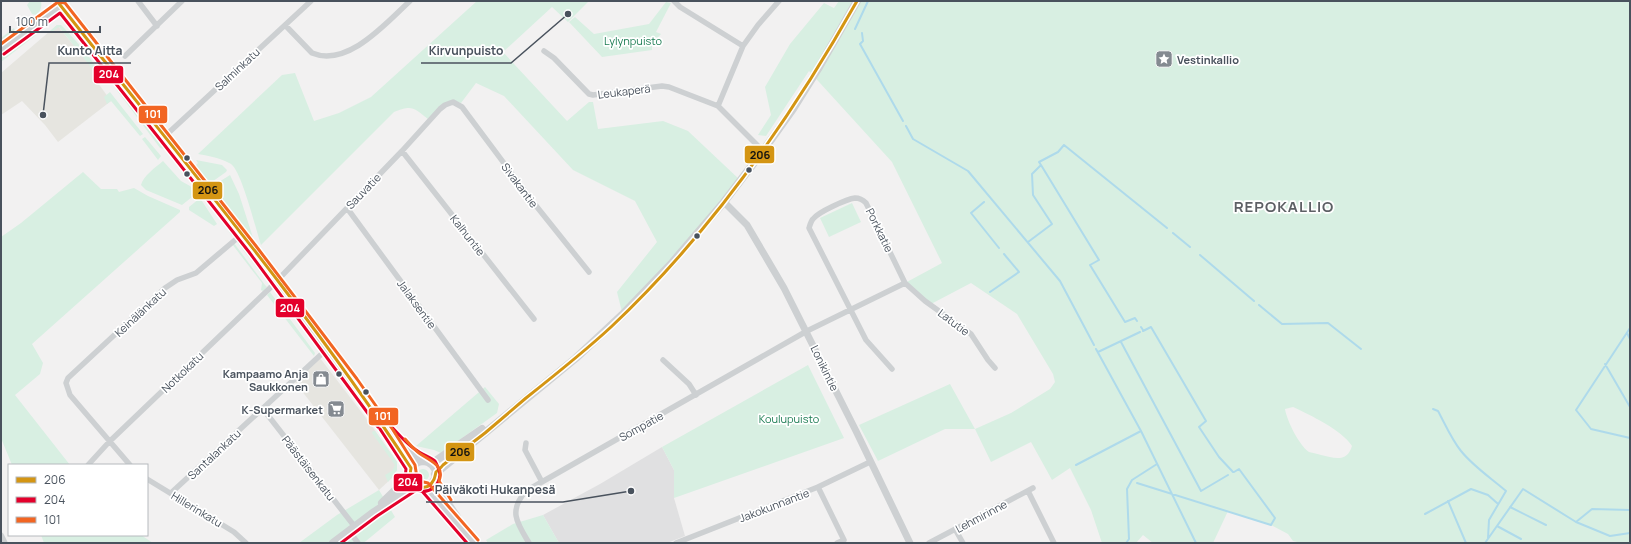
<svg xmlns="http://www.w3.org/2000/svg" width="1631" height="544" viewBox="0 0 1631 544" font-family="Manrope,sans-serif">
  <rect width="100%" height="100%" fill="#f2f1f1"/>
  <!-- commercial -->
  <path fill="#e6e5e0" d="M57,25L99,76L95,79L111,101L58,142L45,125L22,101L1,115V73Z
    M320,358L369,422L397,462V470L393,477L379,490L294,381Z"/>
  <!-- education -->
  <path fill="#e0e0e1" d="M662,447L674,470V498L685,536L667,543H559L543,515L600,484Z"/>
  <!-- green -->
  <path fill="#d8efe2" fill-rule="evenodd" d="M30,1H41C42,7 41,11 36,15L32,14L27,5Z
    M477,1H589L568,22L552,7L503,52L567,121L589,102H593L598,129L663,121L688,131L740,180L623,316L617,292L657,242L635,201L573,170L504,96L476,83L461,103L453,100L428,119C413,107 412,105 394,112L261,245C256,230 242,172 231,164C221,158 209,156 198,154L282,75L295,73L314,121L339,113L371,97Z
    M839,1H1630V543H1302L1293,541L1288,534L1271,525L1228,511L1213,543H1153L1143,535L1136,543H1102L1091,510L1070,468L1052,480L1031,442L991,462L975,429H945L878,461L859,425L950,384L975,429L1011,413L1050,389L1055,382L1053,374L1017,314L971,283L931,304L905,283L942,263L892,162L809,71L766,136L758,135L771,115L765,87L790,44L824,3L834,8ZM1293,407C1310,415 1342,430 1352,446C1347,463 1334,458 1321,455C1318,454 1313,453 1309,452C1299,445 1287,421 1285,409Z
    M666,2L671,3L656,32L661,34L652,44V50L602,57L569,22L575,17L594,34L649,24Z
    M57,25H61C71,35 99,65 100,77L96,80L95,79L98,76L59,27L52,32L50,31Z
    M14,28L15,31L1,43V38Z
    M35,33L36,35L1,62V57C11,45 22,40 35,33Z
    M116,89L119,90L165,149L160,148Z
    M110,92L143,134L140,136L111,101L107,104L104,97Z
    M145,137L161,156L158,160L142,139Z
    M196,160L222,165L227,170L226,172L209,184L195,166L198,163Z
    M163,161L181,181L190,186L197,193L182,205L146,190L141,185C143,176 156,167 163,161Z
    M83,172L101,189H117L119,192L134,188L148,196L180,210V212L32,344L43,363L40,374L15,395L70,465H12L1,438V237L21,223Z
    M230,175L239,194L255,244L254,246L227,212L211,187Z
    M200,198L217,224L214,226L189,210V207Z
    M852,203L861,222L829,237L820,218Z
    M219,214L233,231L232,236L219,217Z
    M237,242H241L264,273L263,274L260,272Z
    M234,243L265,285L267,287L263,291L261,290L262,283L232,244Z
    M278,289L304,325L303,326H302L275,290Z
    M270,292L315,353L314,356L267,295Z
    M306,329H307L319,345L320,351L305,331Z
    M808,365L844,438L674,498V470L662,447Z
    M352,387L373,416L370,418L349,389Z
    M485,387L499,404L497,413L441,453L434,450L416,446Z
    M373,431H375L397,462V470L388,482L385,475L392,471L395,465L372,433Z
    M417 475a6 6 0 1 1 12 0a6 6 0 1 1-12 0Z
    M379,490L395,517L366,541L363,543H299L337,515Z
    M543,515L559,543H488L486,540L513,524Z
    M41,535H141L153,543H44Z"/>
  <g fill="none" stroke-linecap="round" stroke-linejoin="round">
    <!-- stream -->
    <path stroke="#aedaeb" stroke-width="2" d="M855,29L868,1
      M862,33L863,41L860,44L903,121
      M906,126L913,139L968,171L1060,281L1094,345
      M1041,165L1099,260L1090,265L1125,322L1135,318L1137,321
      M984,202L971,213L999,248
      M1173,233L1190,247
      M1028,242L1052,224L1033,195L1032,174L1041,165L1039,162L1058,152L1064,145L1167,228
      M1200,255L1254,301
      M1630,256V257
      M990,292L1019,272L1004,254
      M1259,305L1282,324L1328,323L1361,349
      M1141,327L1143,330
      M1630,328L1576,410L1591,429L1630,438
      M1143,331L1151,327L1206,421L1199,427L1219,457L1233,472
      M1627,333L1630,339
      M1121,342L1201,491L1228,475
      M1096,349L1141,431L1196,543
      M1098,352L1140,332
      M1605,364L1630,407
      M1433,409L1438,411C1445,424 1452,440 1461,451C1474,467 1491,478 1506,491L1489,520L1488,538
      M1076,465L1141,431
      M1137,483L1271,525L1275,518L1239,469L1234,472
      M1448,501L1466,543
      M1510,507L1546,525
      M1425,514L1471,489L1488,495L1497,503
      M1576,522L1592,509L1630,510
      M1497,526L1521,539
      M1126,543L1129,539L1127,489L1132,480L1157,464
      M1485,543L1523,489L1576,522L1610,536L1630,533"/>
    <!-- minor -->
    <path stroke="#cdd0d2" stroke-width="5.5" d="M138,1L157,26
      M674,1L680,7L743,46
      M285,25L312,53C348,68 387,22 410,1
      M544,51L554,58L589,94L593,95L662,86L669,87L718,106
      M125,56L182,1
      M164,137L311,1
      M402,151L534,319
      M763,151L718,106L743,46L758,25L779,1
      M347,208L488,400
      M663,360L689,384L696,395
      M892,369L866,340L809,228C810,225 811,221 813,219C818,212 847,199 855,198C860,198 863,200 866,203L905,283L925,301L971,334L988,360L995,368
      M263,409L355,527
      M526,443L525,450L542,482
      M88,465L109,442L270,288L402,151L440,109L445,105L453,102L462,107L533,202L589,272
      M130,465L70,395L66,383L68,378L165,288L177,280L196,273L241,235
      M147,479L234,532L246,543
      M818,487L844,540L837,543
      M1028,491L1054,543
      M171,493L327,349
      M955,529L963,543
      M349,531L358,543
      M1,535L5,543
      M529,543C517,523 508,511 526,491L807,331L905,283
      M676,543L818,487L870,462
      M929,543L1033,488"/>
    <!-- tertiary -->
    <path stroke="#cdd0d2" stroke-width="7" d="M1,50L61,6
      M724,202L747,225L784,288L856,431L910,543"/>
    <!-- secondary -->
    <path stroke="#cfd1d3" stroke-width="8" d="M57,1L277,280L383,425L411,468
      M398,439L411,453L423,461
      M410 474a13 13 0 1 1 26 0a13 13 0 1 1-26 0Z
      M431,464L482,429
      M435,474L576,358L622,315L671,264L724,202L763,151L793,109L818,69L857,1
      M433,482L457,517
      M425,487L474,543
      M382,503L410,476
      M333,543L374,512L415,485"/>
    <defs>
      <path id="bus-1" d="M57,1C177,154 305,305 411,468C410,473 410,479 414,483C419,489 429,489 433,481C435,479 435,475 436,472C438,470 441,468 443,465C457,454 471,444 485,433C499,421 513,409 526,398C555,375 584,352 611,327C711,233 790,120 857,1"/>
      <path id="bus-2" d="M4,54L60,13L249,252L378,427
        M380,429L406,469C402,495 437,500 440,475C440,472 437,464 435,461C432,458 421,454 416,450C405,443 396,431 387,422
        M421,490L467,543
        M341,543L377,516L418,489"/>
      <path id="bus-3" d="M1,44L58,2L65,3L256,246L357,379L393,430L415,465L417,478L419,481L428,483L478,540
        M405,439C409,444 414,449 419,453C430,461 445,465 439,481L451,500"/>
    </defs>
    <!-- bus-1 casing -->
    <use href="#bus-1" stroke="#fff" stroke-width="6"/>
    <!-- bus-2 casing -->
    <use href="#bus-2" stroke="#fff" stroke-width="6"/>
    <!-- bus-3 casing -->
    <use href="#bus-3" stroke="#fff" stroke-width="6"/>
    <!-- bus-1 -->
    <use href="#bus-1" stroke="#d49513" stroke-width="3"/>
    <!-- bus-2 -->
    <use href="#bus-2" stroke="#e4002b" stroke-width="3"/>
    <!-- bus-3 -->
    <use href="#bus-3" stroke="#f26522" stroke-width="3"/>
  </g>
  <!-- icons -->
  <defs>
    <symbol id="sight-square" viewBox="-11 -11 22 22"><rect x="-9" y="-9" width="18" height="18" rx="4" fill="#848a91" stroke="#fff"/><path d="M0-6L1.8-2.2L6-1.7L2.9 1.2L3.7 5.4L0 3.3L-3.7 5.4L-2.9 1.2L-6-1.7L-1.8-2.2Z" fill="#fff"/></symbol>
    <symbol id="shop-square" viewBox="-11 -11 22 22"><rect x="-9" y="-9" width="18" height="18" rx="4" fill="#848a91" stroke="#fff"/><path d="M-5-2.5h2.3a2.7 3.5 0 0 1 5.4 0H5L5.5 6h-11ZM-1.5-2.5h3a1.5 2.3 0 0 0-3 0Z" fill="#fff"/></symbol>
    <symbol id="supermarket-square" viewBox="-11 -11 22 22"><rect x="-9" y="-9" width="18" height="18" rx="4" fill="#848a91" stroke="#fff"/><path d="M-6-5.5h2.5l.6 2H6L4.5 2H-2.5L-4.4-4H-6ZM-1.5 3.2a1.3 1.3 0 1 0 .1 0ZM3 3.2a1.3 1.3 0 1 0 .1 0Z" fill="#fff"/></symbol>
  </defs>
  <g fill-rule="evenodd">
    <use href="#sight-square" x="1154" y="49" width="20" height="20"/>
    <use href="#shop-square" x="311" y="369" width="20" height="20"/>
    <use href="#supermarket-square" x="326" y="399" width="20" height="20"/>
  </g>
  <!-- markers -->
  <g fill="#49525d" stroke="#fff" stroke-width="1.5">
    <circle cx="187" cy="158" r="3.5"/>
    <circle cx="749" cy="170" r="3.5"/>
    <circle cx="187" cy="174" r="3.5"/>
    <circle cx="697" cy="236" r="3.5"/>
    <circle cx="339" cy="374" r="3.5"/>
    <circle cx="366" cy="392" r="3.5"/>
  </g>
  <g text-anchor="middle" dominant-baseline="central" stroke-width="3.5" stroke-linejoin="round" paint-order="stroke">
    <!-- park labels -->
    <g font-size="11" fill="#1c7c53" stroke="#fff">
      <text x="633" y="40">Lylynpuisto</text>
      <text x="789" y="418">Koulupuisto</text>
    </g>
    <!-- poi labels -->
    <g font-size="11" font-weight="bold" fill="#49525d" stroke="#fff" text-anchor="end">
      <text x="1177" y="59" text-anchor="start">Vestinkallio</text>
      <text x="308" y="373">Kampaamo Anja<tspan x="308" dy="13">Saukkonen</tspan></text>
      <text x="323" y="409">K-Supermarket</text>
    </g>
    <!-- street labels -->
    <g font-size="11" fill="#49525d" stroke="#fff">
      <text transform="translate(237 69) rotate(-43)">Salminkatu</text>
      <text transform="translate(624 91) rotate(-7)">Leukaperä</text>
      <text transform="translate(520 185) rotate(53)">Sivakantie</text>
      <text transform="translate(363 191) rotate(-46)">Sauvatie</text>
      <text transform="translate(880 230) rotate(64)">Porkkatie</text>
      <text transform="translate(468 235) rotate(52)">Kalhuntie</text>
      <text transform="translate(417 304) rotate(54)">Jalaksentie</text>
      <text transform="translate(140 312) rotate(-43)">Keinälänkatu</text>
      <text transform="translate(954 322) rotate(37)">Latutie</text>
      <text transform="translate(825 368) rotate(64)">Lonikintie</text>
      <text transform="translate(182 372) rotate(-44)">Notkokatu</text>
      <text transform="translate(641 426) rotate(-29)">Sompatie</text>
      <text transform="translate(214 454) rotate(-43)">Santalankatu</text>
      <text transform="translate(309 468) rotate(52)">Päästäisenkatu</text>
      <text transform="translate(774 505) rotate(-21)">Jakokunnantie</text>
      <text transform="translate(197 509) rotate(31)">Hillerinkatu</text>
      <text transform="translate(981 516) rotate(-28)">Lehmirinne</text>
    </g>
    <!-- district labels -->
    <g font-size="15" font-weight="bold" letter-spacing="1" fill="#5d6065" stroke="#fff">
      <text x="1284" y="206">REPOKALLIO</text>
    </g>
  </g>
  <!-- callouts -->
  <path fill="none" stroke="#49525d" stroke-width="1.5" d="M568 14L511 63H421M43 115L49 63H131M631 491L563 502H426"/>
  <g fill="#49525d" stroke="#fff" stroke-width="1.5">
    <circle cx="568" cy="14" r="4"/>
    <circle cx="43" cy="115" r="4"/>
    <circle cx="631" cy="491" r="4"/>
  </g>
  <g font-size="12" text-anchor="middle" font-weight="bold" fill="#49525d" stroke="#fff" stroke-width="3.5" stroke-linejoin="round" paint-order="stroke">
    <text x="466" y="55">Kirvunpuisto</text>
    <text x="90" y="55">Kunto Aitta</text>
    <text x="495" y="494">Päiväkoti Hukanpesä</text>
  </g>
  <g stroke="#fff" stroke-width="1.5">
    <rect x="93" y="65" width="31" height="19" rx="4" fill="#e4002b"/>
    <rect x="138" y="105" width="30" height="19" rx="4" fill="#f26522"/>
    <rect x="744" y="145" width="31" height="19" rx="4" fill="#d49513"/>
    <rect x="192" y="181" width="31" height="19" rx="4" fill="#d49513"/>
    <rect x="275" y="298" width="30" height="20" rx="4" fill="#e4002b"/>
    <rect x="368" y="407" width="31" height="19" rx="4" fill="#f26522"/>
    <rect x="445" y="442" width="30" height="20" rx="4" fill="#d49513"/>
    <rect x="393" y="473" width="30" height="19" rx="4" fill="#e4002b"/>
  </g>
  <g font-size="11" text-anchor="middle" font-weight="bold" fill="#fff">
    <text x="109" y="78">204</text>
    <text x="153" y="118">101</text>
    <text x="290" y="312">204</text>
    <text x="383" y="420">101</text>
    <text x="408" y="486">204</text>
  </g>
  <g font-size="11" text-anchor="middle" font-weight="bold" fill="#111">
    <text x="760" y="159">206</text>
    <text x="208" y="194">206</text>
    <text x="460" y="456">206</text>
  </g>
  <!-- border -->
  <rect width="1631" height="544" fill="none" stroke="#49525d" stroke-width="4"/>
  <!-- legend -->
  <rect x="8" y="464" width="140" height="72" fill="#ffffff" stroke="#b6babe"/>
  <rect x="16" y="477" width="20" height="6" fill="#d49513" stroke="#b6babe"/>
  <text x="44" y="484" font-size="12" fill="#49525d">206</text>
  <rect x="16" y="497" width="20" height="6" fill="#e4002b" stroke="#b6babe"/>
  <text x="44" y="504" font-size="12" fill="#49525d">204</text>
  <rect x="16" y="517" width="20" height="6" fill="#f26522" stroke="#b6babe"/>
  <text x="44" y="524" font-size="12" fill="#49525d">101</text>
  <!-- scale -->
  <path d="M10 26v6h90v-6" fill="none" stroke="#49525d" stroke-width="2"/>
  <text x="16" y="26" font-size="12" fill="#49525d" stroke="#ffffff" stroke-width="3" paint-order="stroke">100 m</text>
</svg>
